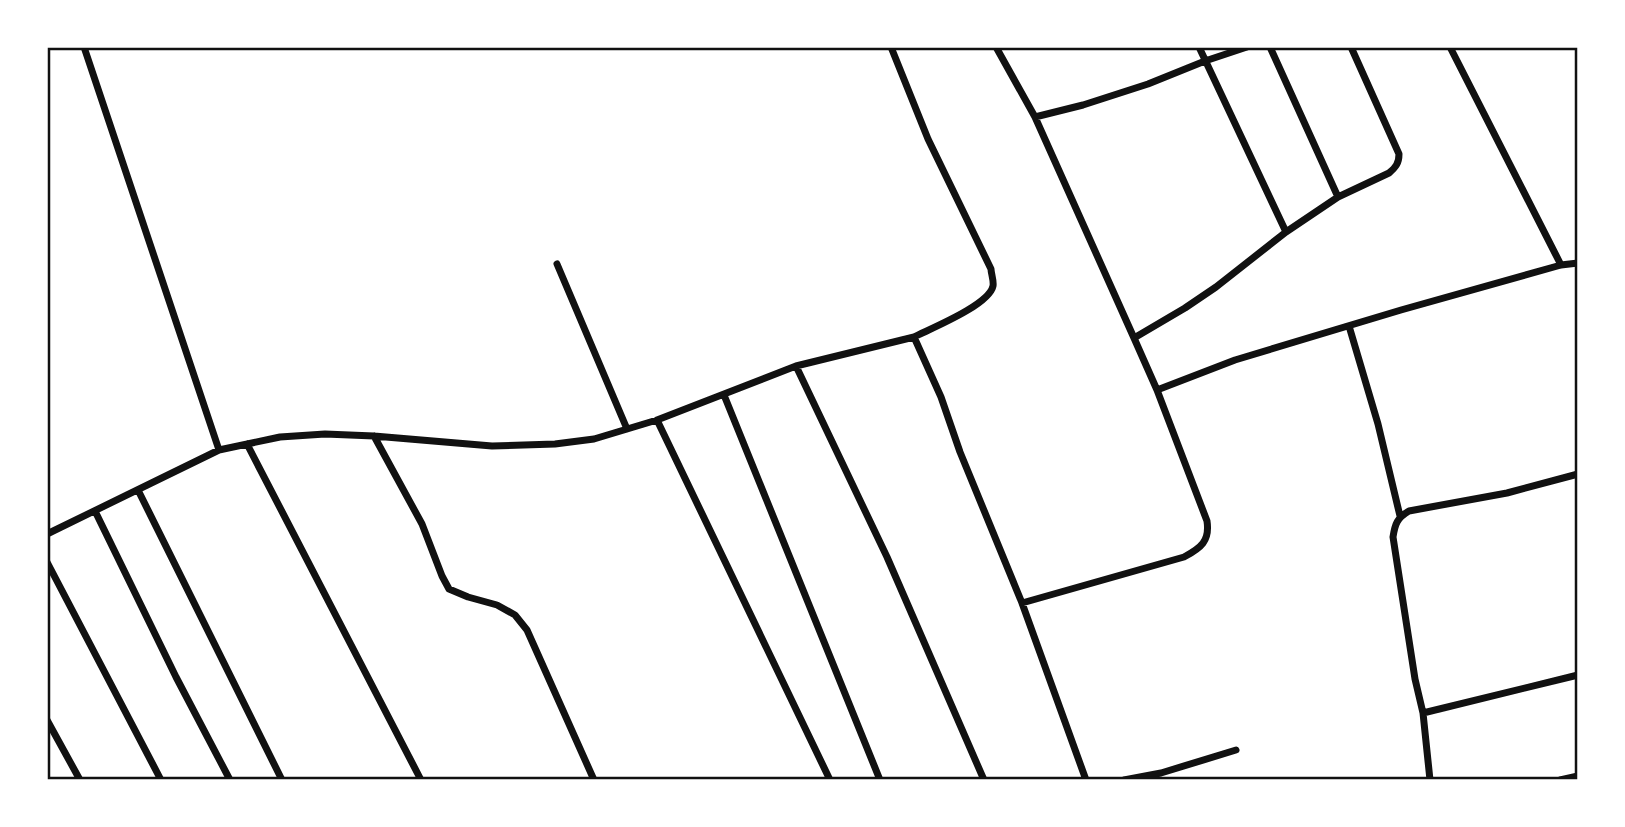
<svg xmlns="http://www.w3.org/2000/svg" width="1625" height="827" viewBox="0 0 1625 827" font-family="'PT Sans',sans-serif">
  <rect width="100%" height="100%" fill="#fff"/>
  <g fill="none" stroke-linecap="round" stroke-linejoin="round">
    <!-- minor -->
    <path stroke="#111" stroke-width="7" d="M84,47L219,450
      M891,47L928,139L991,269C991,273 994,281 993,286C989,305 932,328 914,337L941,397L960,452L1022,603L1184,557C1201,548 1210,541 1207,521L1157,390L1134,338L1035,117L996,47
      M1199,47L1286,232
      M1270,47L1338,197
      M1450,47L1561,265
      M1035,117L1083,105L1148,84L1205,61L1247,47
      M557,264L627,429
      M1349,326L1378,424L1400,516
      M1134,338L1185,308L1216,287L1286,232L1338,197L1389,173C1396,167 1399,163 1399,154L1351,47
      M796,366L887,557L984,780
      M1157,390L1235,360L1401,310L1561,265L1578,263
      M724,395L880,780
      M657,420L830,780
      M374,436L422,524L442,576L449,589L468,597L497,605L515,615L527,630L594,780
      M247,444L421,780
      M1578,474L1507,493L1409,511C1397,518 1395,524 1393,537L1415,679L1423,713L1578,675
      M138,490L282,780
      M95,511L176,677L230,780
      M47,534L219,450L280,437L325,434L374,436L492,446L555,444L594,439L657,420L796,366L914,337
      M47,562L161,780
      M1022,603L1086,780
      M1423,713L1430,780
      M47,720L80,780
      M1124,780L1161,773L1236,750
      M1560,780L1578,776"/>
  </g>
  <!-- border -->
  <rect width="1625" height="827" fill="none" stroke="#ffffff" stroke-width="98"/>
  <rect x="49" y="49" width="1527" height="729" fill="none" stroke="#111" stroke-width="2.5"/>
</svg>
